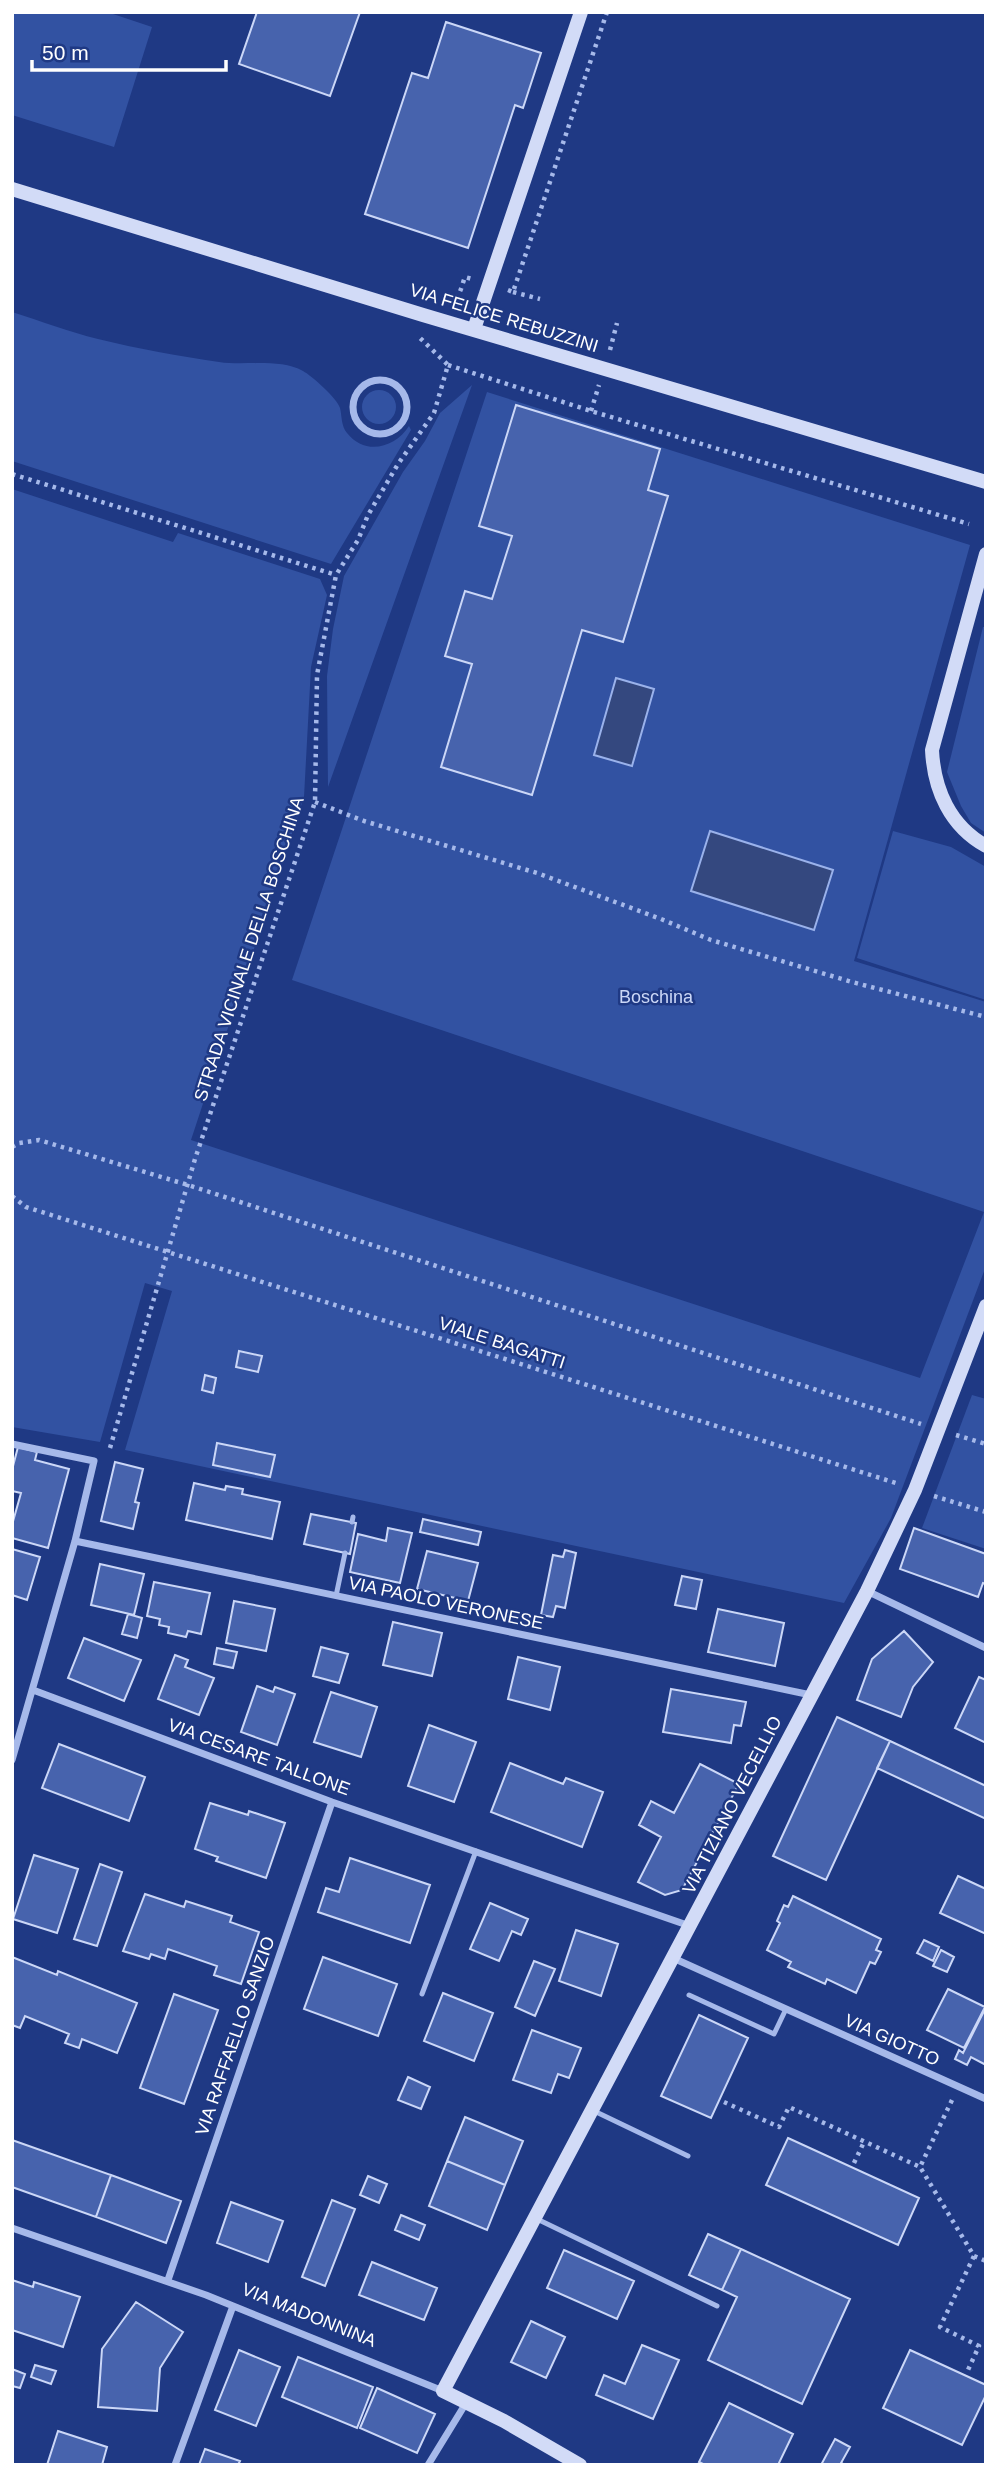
<svg xmlns="http://www.w3.org/2000/svg" width="998" height="2477" viewBox="0 0 998 2477" font-family="Helvetica,sans-serif">
  <rect width="100%" height="100%" fill="#1f3984"/>
  <!-- green -->
  <path fill="#3252a2" d="M12,12H107L152,27L114,147L12,115Z
    M12,312C41,321 69,332 98,339C138,349 179,356 219,362C244,366 279,358 303,371C312,376 337,398 340,408C342,416 341,426 347,433C365,456 395,448 409,426L411,430L331,564L12,461Z
    M472,385L328,787L327,676L333,629L344,576L403,472L425,441L440,413Z
    M362 407a17 17 0 1 1 34 0a17 17 0 1 1-34 0Z
    M487,392L970,545L854,961L986,1002V1266L891,1518L844,1603L125,1450L172,1291L145,1283L100,1442L12,1427V489L173,542L178,533L320,579L327,595L311,667L304,797L191,1140L920,1378L984,1212L292,980Z
    M983,627H986V833L971,823L961,806L947,772Z
    M893,831L951,847L986,867V1000L857,958Z
    M972,1395L986,1399V1549L922,1528Z"/>
  <!-- water -->
  <path fill="#34487f" stroke="#9ab2eb" stroke-width="2" d="M616,678L654,689L632,766L594,755Z
    M710,831L833,870L814,930L691,891Z"/>
  <!-- building -->
  <path fill="#4763ad" stroke="#cbd7f7" stroke-width="2" d="M257,12H360L330,96L239,64Z
    M446,22L541,53L523,108L515,105L468,248L365,214L412,73L428,78Z
    M516,405L660,449L648,490L668,496L623,642L582,630L532,795L441,767L472,664L445,656L465,591L492,599L512,536L479,526Z
    M239,1351L262,1356L258,1372L236,1367Z
    M205,1375L216,1378L213,1393L202,1390Z
    M217,1443L275,1455L270,1477L213,1465Z
    M18,1447L37,1452L35,1460L69,1469L48,1548L12,1538V1525L21,1493L12,1491V1470Z
    M115,1462L143,1469L135,1502L139,1503L133,1529L101,1521Z
    M194,1483L225,1490L226,1486L243,1489L242,1494L280,1502L272,1539L186,1520Z
    M311,1514L356,1523L350,1554L304,1544Z
    M423,1519L481,1532L478,1545L420,1532Z
    M388,1528L412,1533L400,1583L350,1572L358,1534L386,1541Z
    M914,1528L986,1554V1584L983,1583L978,1597L900,1569Z
    M12,1549L40,1557L27,1600L12,1595Z
    M565,1550L576,1553L565,1608L556,1606L553,1617L541,1615L553,1555L563,1557Z
    M427,1551L478,1563L468,1601L417,1589Z
    M100,1564L144,1574L134,1615L91,1605Z
    M682,1576L702,1580L696,1609L675,1605Z
    M154,1582L210,1593L201,1634L188,1631L186,1637L168,1633L169,1627L159,1625L160,1619L147,1616Z
    M234,1601L275,1609L266,1651L226,1643Z
    M718,1609L784,1623L775,1666L708,1652Z
    M128,1614L142,1618L137,1638L122,1634Z
    M393,1622L442,1633L432,1676L383,1665Z
    M904,1631L933,1662L913,1687L901,1717L857,1700L872,1659Z
    M84,1638L141,1660L124,1701L68,1678Z
    M321,1647L348,1654L339,1683L313,1676Z
    M217,1648L237,1652L233,1668L214,1664Z
    M175,1655L188,1660L185,1667L214,1678L199,1715L158,1699Z
    M518,1657L560,1667L550,1710L508,1699Z
    M979,1677L986,1680V1743L955,1728Z
    M257,1686L273,1692L275,1687L295,1694L277,1745L241,1732Z
    M671,1689L746,1702L741,1726L734,1725L731,1743L663,1732Z
    M331,1692L377,1707L361,1757L314,1742Z
    M837,1717L890,1741L826,1880L773,1856Z
    M429,1725L476,1742L454,1802L408,1786Z
    M890,1741L986,1786V1819L877,1768Z
    M59,1744L145,1777L129,1821L42,1788Z
    M510,1763L563,1784L566,1778L603,1792L582,1847L491,1812Z
    M700,1764L739,1784L682,1890L665,1895L638,1882L661,1837L639,1825L651,1801L674,1813Z
    M210,1803L248,1815L249,1811L285,1823L266,1878L216,1861L218,1857L195,1849Z
    M34,1855L78,1869L57,1933L13,1919Z
    M350,1858L430,1885L410,1943L318,1912L326,1888L339,1892Z
    M100,1864L122,1872L97,1946L74,1939Z
    M958,1876L986,1889V1934L940,1913Z
    M145,1894L184,1907L186,1901L232,1916L230,1922L259,1932L241,1984L214,1975L217,1966L168,1949L165,1959L151,1954L149,1959L123,1951Z
    M793,1896L881,1939L876,1950L881,1952L875,1964L870,1962L856,1993L827,1979L825,1984L788,1967L791,1962L767,1950L780,1923L777,1921L784,1905L788,1907Z
    M490,1903L528,1919L521,1935L512,1931L499,1961L470,1949Z
    M576,1930L618,1944L601,1996L559,1981Z
    M924,1940L939,1947L933,1961L917,1953Z
    M941,1950L954,1957L947,1972L933,1966Z
    M12,1957L57,1975L58,1971L137,2003L117,2053L82,2039L79,2048L65,2043L69,2034L25,2016L20,2028L12,2025Z
    M323,1957L397,1984L378,2036L304,2009Z
    M534,1961L555,1969L535,2016L515,2007Z
    M948,1989L985,2007L964,2048L927,2030Z
    M443,1993L493,2013L474,2061L424,2041Z
    M174,1994L218,2010L184,2104L140,2088Z
    M986,2007V2065L971,2057L967,2065L955,2059L959,2050L963,2053Z
    M699,2015L748,2038L711,2118L661,2096Z
    M532,2030L581,2048L569,2078L558,2074L551,2093L513,2080Z
    M408,2077L430,2087L421,2109L398,2100Z
    M465,2117L523,2141L505,2185L447,2161Z
    M788,2138L919,2198L898,2245L766,2185Z
    M12,2140L111,2175L96,2217L12,2187Z
    M447,2161L505,2185L487,2230L429,2206Z
    M111,2175L181,2201L166,2243L96,2217Z
    M368,2176L387,2184L379,2203L360,2195Z
    M332,2200L355,2209L325,2286L302,2277Z
    M231,2202L283,2221L268,2262L217,2243Z
    M401,2215L425,2225L419,2240L395,2230Z
    M708,2234L741,2249L722,2290L689,2275Z
    M741,2249L850,2299L802,2404L708,2360L737,2297L722,2290Z
    M564,2250L634,2281L617,2319L547,2288Z
    M372,2262L437,2288L424,2320L359,2295Z
    M12,2280L33,2287L34,2282L80,2297L63,2347L12,2330Z
    M136,2302L183,2332L160,2368L157,2411L98,2407L102,2349Z
    M531,2321L565,2337L546,2378L511,2362Z
    M642,2345L679,2360L653,2419L596,2395L604,2375L625,2384Z
    M239,2350L280,2367L256,2426L215,2410Z
    M910,2350L986,2385V2395L962,2445L883,2408Z
    M298,2357L373,2387L357,2428L282,2397Z
    M35,2365L56,2371L51,2384L31,2377Z
    M12,2369L25,2374L20,2388L12,2386Z
    M377,2388L435,2414L417,2453L360,2428Z
    M729,2403L793,2434L778,2465H705L699,2462Z
    M58,2431L107,2447L102,2465H47Z
    M835,2439L850,2447L841,2463L845,2465H821Z
    M205,2449L240,2461L238,2465H199Z"/>
  <g fill="none" stroke-linecap="round" stroke-linejoin="round">
    <!-- path -->
    <path stroke="#a6b9ea" stroke-width="4.5" stroke-dasharray="3.5 5" stroke-linecap="butt" d="M508,290L513,292L607,12
      M513,292L540,299
      M448,302C460,300 461,287 465,277L472,279
      M610,350L617,323
      M448,365L591,411L969,524
      M591,411L599,385
      M12,474L336,575
      M315,802L364,821L537,873L661,919L711,940L852,982L986,1017
      M12,1147L19,1143L39,1140L188,1185L921,1424
      M12,1196L26,1207L899,1484
      M956,1435L986,1444
      M110,1448L195,1159L315,802L317,675L336,575L358,540L368,515L398,464L434,413L448,365L418,336
      M934,1496L986,1512
      M952,2100L920,2167L974,2256L940,2327L979,2346L968,2370
      M724,2102L779,2127L789,2107L920,2167
      M854,2163L864,2142
      M974,2256L986,2261"/>
    <!-- lane -->
    <path stroke="#a6b9ea" stroke-width="5" d="M352,1522L353,1517
      M336,1596L345,1553
      M422,1994L476,1851
      M689,1995L774,2034L786,2009
      M592,2110L688,2156
      M537,2219L717,2306"/>
    <!-- street -->
    <path stroke="#a6b9ea" stroke-width="7" d="M353 407a27 27 0 1 1 54 0a27 27 0 1 1-54 0Z
      M12,1444L94,1461L75,1541L12,1760
      M75,1541L811,1695
      M867,1591L986,1648
      M33,1690L332,1802L690,1926
      M673,1958L986,2099
      M12,2228L206,2295L443,2391
      M168,2280L332,1802
      M175,2465L233,2306
      M428,2465L466,2403"/>
    <!-- secondary -->
    <path stroke="#d2dbf7" stroke-width="14" d="M12,189L423,315L986,482
      M474,329L581,12
      M986,554L932,750C934,790 950,826 986,846
      M580,2465L504,2421L443,2391L867,1591L915,1490L986,1306"/>
  </g>
  <g text-anchor="middle" dominant-baseline="central" stroke-width="5" stroke-linejoin="round" paint-order="stroke">
    <!-- street labels -->
    <g font-size="18" fill="#fff" stroke="#1f3984">
      <text transform="translate(504 318) rotate(17)">VIA FELICE REBUZZINI</text>
      <text transform="translate(249 949) rotate(-72)">STRADA VICINALE DELLA BOSCHINA</text>
      <text transform="translate(502 1343) rotate(18)">VIALE BAGATTI</text>
      <text transform="translate(446 1603) rotate(12)">VIA PAOLO VERONESE</text>
      <text transform="translate(259 1757) rotate(20)">VIA CESARE TALLONE</text>
      <text transform="translate(732 1805) rotate(-63)">VIA TIZIANO VECELLIO</text>
      <text transform="translate(235 2036) rotate(-71)">VIA RAFFAELLO SANZIO</text>
      <text transform="translate(892 2040) rotate(24)">VIA GIOTTO</text>
      <text transform="translate(309 2315) rotate(22)">VIA MADONNINA</text>
    </g>
    <!-- park labels -->
    <g font-size="18" fill="#cbd7f7" stroke="#1f3984">
      <text x="656" y="997">Boschina</text>
    </g>
  </g>
  <!-- border -->
  <rect width="998" height="2477" fill="none" stroke="#ffffff" stroke-width="28"/>
  <!-- scale -->
  <path d="M32 60v10h194v-10" fill="none" stroke="#ffffff" stroke-width="3.5"/>
  <text x="42" y="60" font-size="21" fill="#ffffff" stroke="#1f3984" stroke-width="5" paint-order="stroke">50 m</text>
</svg>
